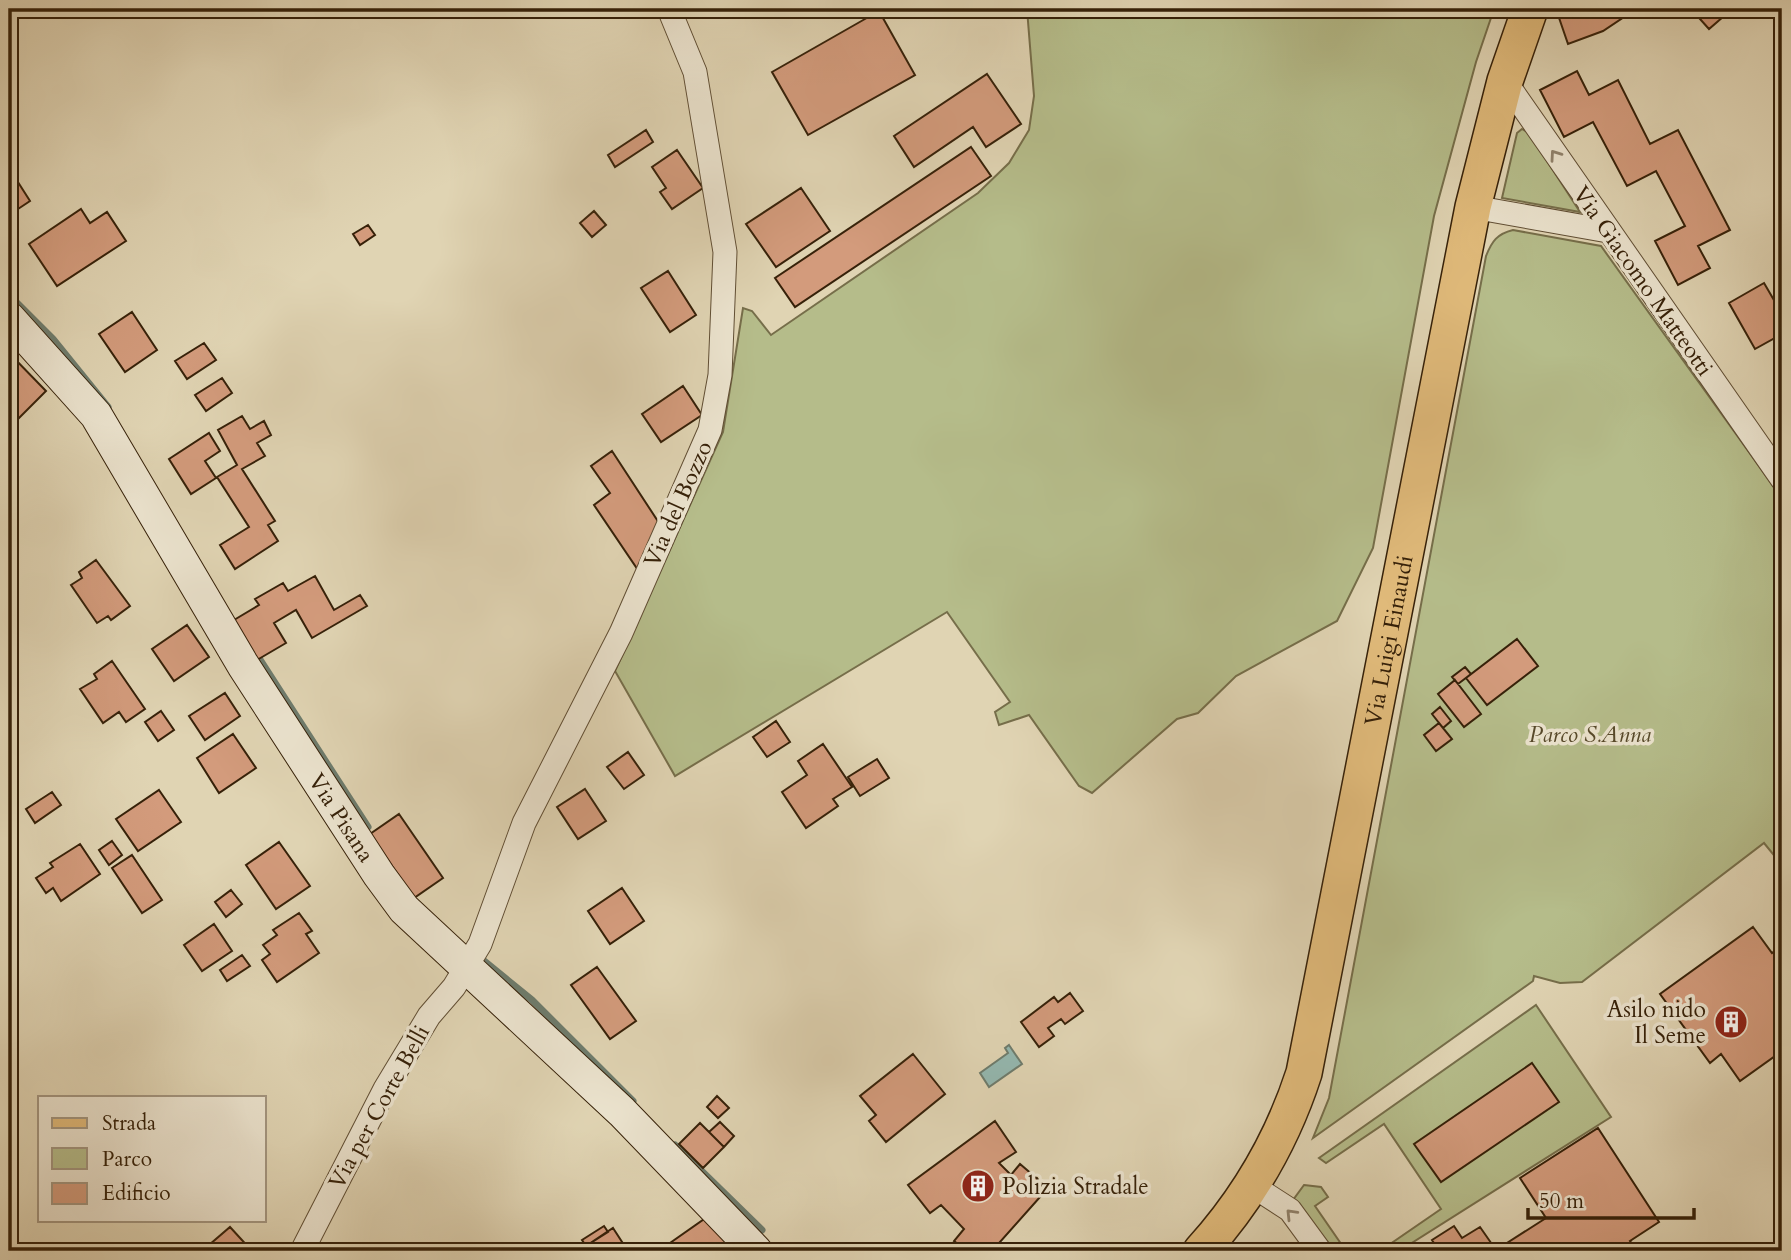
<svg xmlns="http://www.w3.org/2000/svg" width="1791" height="1260" viewBox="0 0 1791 1260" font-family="Cardo,serif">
  <rect width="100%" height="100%" fill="#e0d4b3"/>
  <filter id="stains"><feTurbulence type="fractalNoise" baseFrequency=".00286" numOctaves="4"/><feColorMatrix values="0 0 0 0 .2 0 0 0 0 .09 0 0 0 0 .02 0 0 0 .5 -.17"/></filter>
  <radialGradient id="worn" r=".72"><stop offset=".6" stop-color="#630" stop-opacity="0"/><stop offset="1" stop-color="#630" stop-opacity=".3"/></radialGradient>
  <!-- green -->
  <path fill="#b5bc8a" stroke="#766e4a" stroke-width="2" d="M1027,9H1494L1476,62L1434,216L1373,548L1337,621L1236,676L1198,713L1177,719L1092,793L1079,786L1029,715L999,725L995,712L1010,702L947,612L675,776L615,671L723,432L743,308L752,311L771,335L978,193L1009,163L1029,130L1034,96Z
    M1522,129L1529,133L1580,212L1502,198L1517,133Z
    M1513,230L1601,246L1782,498V865L1764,843L1582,982L1560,983L1534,976L1533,981L1313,1138L1329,1098L1486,256C1492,241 1497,234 1513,230Z
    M1536,1005L1611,1117L1399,1251H1380L1441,1209L1384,1124L1326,1163L1319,1158Z
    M1304,1185L1321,1187L1328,1197L1315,1206L1346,1251H1334L1293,1200Z"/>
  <!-- water -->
  <path fill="#94b8b0" stroke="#6e7c6d" stroke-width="2" d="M1009,1045L1022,1064L989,1087L980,1073L1008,1053L1005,1048Z"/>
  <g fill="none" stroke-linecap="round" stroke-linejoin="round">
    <!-- stream -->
    <path stroke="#6e7c6d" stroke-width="7" d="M9,295L53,339L108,407
      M255,652L368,827
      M478,956L532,1000L633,1101
      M675,1145L762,1230"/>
  </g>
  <!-- building -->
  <path fill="#d39b7c" stroke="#362109" stroke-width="2" d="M1556,9H1636L1603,31L1568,44Z
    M1691,9H1729L1731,10L1709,29Z
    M1767,9H1782V29Z
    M879,11L915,75L808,135L772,72Z
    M1577,71L1589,95L1618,80L1650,144L1678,130L1730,230L1698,246L1710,268L1678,285L1655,241L1685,226L1656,171L1627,186L1593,122L1564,137L1540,90Z
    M987,74L1021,124L986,147L973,127L914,167L894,136Z
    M646,130L653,142L615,167L608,155Z
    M971,147L991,176L795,307L775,278Z
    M677,150L703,188L672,209L660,192L666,188L652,167Z
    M9,168L30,201L9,215Z
    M801,188L830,231L776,267L746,224Z
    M81,209L90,223L107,212L126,241L57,286L29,244Z
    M594,211L606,225L592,237L580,223Z
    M368,225L375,235L360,245L353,234Z
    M668,271L696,315L670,332L641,288Z
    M1764,283L1778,307L1782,304V334L1755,349L1729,303Z
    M132,312L157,350L125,372L99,334Z
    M204,343L216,360L187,379L175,361Z
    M9,353L46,391L16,421L9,413Z
    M222,378L232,393L206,411L195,395Z
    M683,386L702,415L661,442L642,414Z
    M242,416L250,429L264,421L271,435L257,443L265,456L242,469L275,521L268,525L278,541L235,569L220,545L249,527L217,477L237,465L218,430Z
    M209,433L220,451L205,461L216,478L191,494L169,459Z
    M612,451L663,529L640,573L594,505L610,493L591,466Z
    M96,560L130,606L111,620L108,616L97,623L71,585L82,578L79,572Z
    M315,576L334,610L360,595L367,606L312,638L296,610L274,623L286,643L257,660L234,620L259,605L255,599L283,583L288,591Z
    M187,625L209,657L174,681L152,649Z
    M1517,639L1538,666L1487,705L1466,678Z
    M112,661L145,709L126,722L119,712L103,723L80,689L97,679L94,674Z
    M1465,667L1471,674L1458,684L1452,677Z
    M1455,680L1481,714L1464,727L1438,694Z
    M225,693L240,716L205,740L189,716Z
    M1440,707L1451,721L1443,728L1432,714Z
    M161,711L174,730L158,741L145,722Z
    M776,721L790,742L767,757L753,737Z
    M1439,723L1452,739L1436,751L1424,735Z
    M233,734L256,768L219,793L197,758Z
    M823,744L852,787L833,799L838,806L806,828L782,792L807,775L798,761Z
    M628,752L644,775L624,789L607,767Z
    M877,759L889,778L860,796L848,777Z
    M585,789L606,821L578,839L557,807Z
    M159,790L181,822L138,851L116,819Z
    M52,792L61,805L35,823L26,809Z
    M399,814L443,878L414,898L370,834Z
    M112,841L122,855L109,865L99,850Z
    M279,842L310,886L276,909L246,865Z
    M80,844L100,874L61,901L53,888L46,893L36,878L53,867L50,863Z
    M132,855L162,900L142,913L112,868Z
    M622,888L644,921L610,944L588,911Z
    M231,890L242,904L226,917L215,902Z
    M299,913L312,931L306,934L319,953L277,982L262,960L270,954L263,945L277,935L273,930Z
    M214,924L232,951L202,971L184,945Z
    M1753,927L1772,953L1782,946V1051L1740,1081L1721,1054L1710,1063L1660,994Z
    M242,955L250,966L227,981L220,970Z
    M597,967L636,1021L610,1039L571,985Z
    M1070,993L1083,1011L1065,1024L1061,1019L1048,1028L1054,1036L1039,1047L1021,1022L1054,997L1058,1002Z
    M913,1054L945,1094L886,1142L869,1121L876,1115L860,1096Z
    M1532,1063L1559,1102L1441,1182L1414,1144Z
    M717,1096L729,1108L718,1118L707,1107Z
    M995,1121L1016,1152L999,1163L1011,1175L1020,1164L1048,1188L992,1251H967L954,1241L964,1229L941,1205L930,1213L908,1185Z
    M720,1122L734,1136L724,1147L709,1132Z
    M700,1123L724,1147L703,1168L679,1144Z
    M1598,1128L1659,1222L1630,1241L1637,1251H1439L1432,1240L1454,1226L1462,1238L1480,1227L1496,1250L1546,1218L1520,1178Z
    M710,1215L729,1243L717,1251H675L670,1243Z
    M604,1226L608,1232L586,1246L582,1240Z
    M230,1227L252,1251H202Z
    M613,1228L624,1245L615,1251H589L586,1246Z"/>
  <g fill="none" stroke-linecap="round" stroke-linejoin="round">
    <defs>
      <path id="minor" d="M1505,81L1782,479
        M1473,207L1608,231
        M1253,1186L1290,1210L1320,1251
        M302,1251L385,1089L429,1016L454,987L480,944L524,823L621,633L710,430L720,375L725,252L695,72L669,9"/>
      <g id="secondary">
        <path id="s1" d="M9,318L96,415L243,665L379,875L404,909L622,1112L756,1251"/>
      </g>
      <g id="primary">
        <path id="s2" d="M1201,1251C1249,1198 1282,1141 1304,1073L1473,207L1505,81L1530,9"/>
      </g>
    </defs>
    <!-- minor casing -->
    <use href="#minor" stroke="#604e34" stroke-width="25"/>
    <!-- secondary casing -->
    <use href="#secondary" stroke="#362109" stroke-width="34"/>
    <!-- primary casing -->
    <use href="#primary" stroke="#362109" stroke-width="38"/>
    <!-- minor -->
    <use href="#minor" stroke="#ebe3ce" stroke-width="23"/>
    <!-- secondary -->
    <use href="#secondary" stroke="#ebe3ce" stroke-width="32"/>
    <!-- primary -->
    <use href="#primary" stroke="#e0ba7a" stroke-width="35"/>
  </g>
  <!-- one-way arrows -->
  <defs><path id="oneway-chevron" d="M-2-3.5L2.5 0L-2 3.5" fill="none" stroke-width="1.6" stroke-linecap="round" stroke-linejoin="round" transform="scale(1.75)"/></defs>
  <g stroke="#90826c">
    <use href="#oneway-chevron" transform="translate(1555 155) rotate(-125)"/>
    <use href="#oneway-chevron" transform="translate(1291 1214) rotate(-134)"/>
  </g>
  <!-- icons -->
  <defs>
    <symbol id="building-disc" viewBox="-11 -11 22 22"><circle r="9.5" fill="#8f2418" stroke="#ebe3ce"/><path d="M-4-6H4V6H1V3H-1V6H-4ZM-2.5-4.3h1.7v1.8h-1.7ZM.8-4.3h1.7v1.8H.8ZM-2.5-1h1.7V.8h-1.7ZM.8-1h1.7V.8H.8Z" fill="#fff"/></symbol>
  </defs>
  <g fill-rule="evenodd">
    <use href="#building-disc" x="1712" y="1003" width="38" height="38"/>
    <use href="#building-disc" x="959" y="1167" width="38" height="38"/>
  </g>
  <g text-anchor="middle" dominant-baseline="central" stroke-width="7" stroke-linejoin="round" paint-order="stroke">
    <!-- street labels -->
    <g font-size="23" fill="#362109" stroke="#ebe3ce">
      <text transform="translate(1643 281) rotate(55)">Via Giacomo Matteotti</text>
      <text transform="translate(678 504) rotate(-66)">Via del Bozzo</text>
      <text stroke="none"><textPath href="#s2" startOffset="648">Via Luigi Einaudi</textPath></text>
      <text stroke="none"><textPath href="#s1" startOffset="602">Via Pisana</textPath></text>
      <text transform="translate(379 1107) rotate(-61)">Via per Corte Belli</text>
    </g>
    <!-- park labels -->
    <g font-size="23" font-style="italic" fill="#564829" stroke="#ebe3ce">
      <text x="1590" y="734">Parco S.Anna</text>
    </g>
    <!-- poi labels -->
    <g font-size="23" fill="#362109" stroke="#ebe3ce" text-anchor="end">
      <text x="1706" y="1009">Asilo nido<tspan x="1706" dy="26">Il Seme</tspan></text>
      <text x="1002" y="1186" text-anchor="start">Polizia Stradale</text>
    </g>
  </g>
  <!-- margin -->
  <rect width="1791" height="1260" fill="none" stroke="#e0d4b3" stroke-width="35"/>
  <rect x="10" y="10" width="1770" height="1239" fill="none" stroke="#362109" stroke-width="3.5"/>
  <rect x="18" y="18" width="1756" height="1225" fill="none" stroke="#362109" stroke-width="2"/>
  <!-- legend -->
  <rect x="38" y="1096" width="228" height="126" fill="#ebe3ce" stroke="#a3957f" stroke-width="2"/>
  <rect x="52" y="1118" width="35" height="10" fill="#e0ba7a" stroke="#a3957f" stroke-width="2"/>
  <text x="102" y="1130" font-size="21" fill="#362109">Strada</text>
  <rect x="52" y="1148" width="35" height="21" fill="#b5bc8a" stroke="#a3957f" stroke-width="2"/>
  <text x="102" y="1166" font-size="21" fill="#362109">Parco</text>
  <rect x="52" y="1183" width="35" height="21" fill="#d39b7c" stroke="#a3957f" stroke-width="2"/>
  <text x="102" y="1200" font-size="21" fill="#362109">Edificio</text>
  <!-- scale -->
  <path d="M1528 1208v10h166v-10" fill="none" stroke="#362109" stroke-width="3.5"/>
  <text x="1539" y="1208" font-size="21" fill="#362109" stroke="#ebe3ce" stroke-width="5" paint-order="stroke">50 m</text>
  <rect width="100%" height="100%" filter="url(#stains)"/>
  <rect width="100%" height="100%" fill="url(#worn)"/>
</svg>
